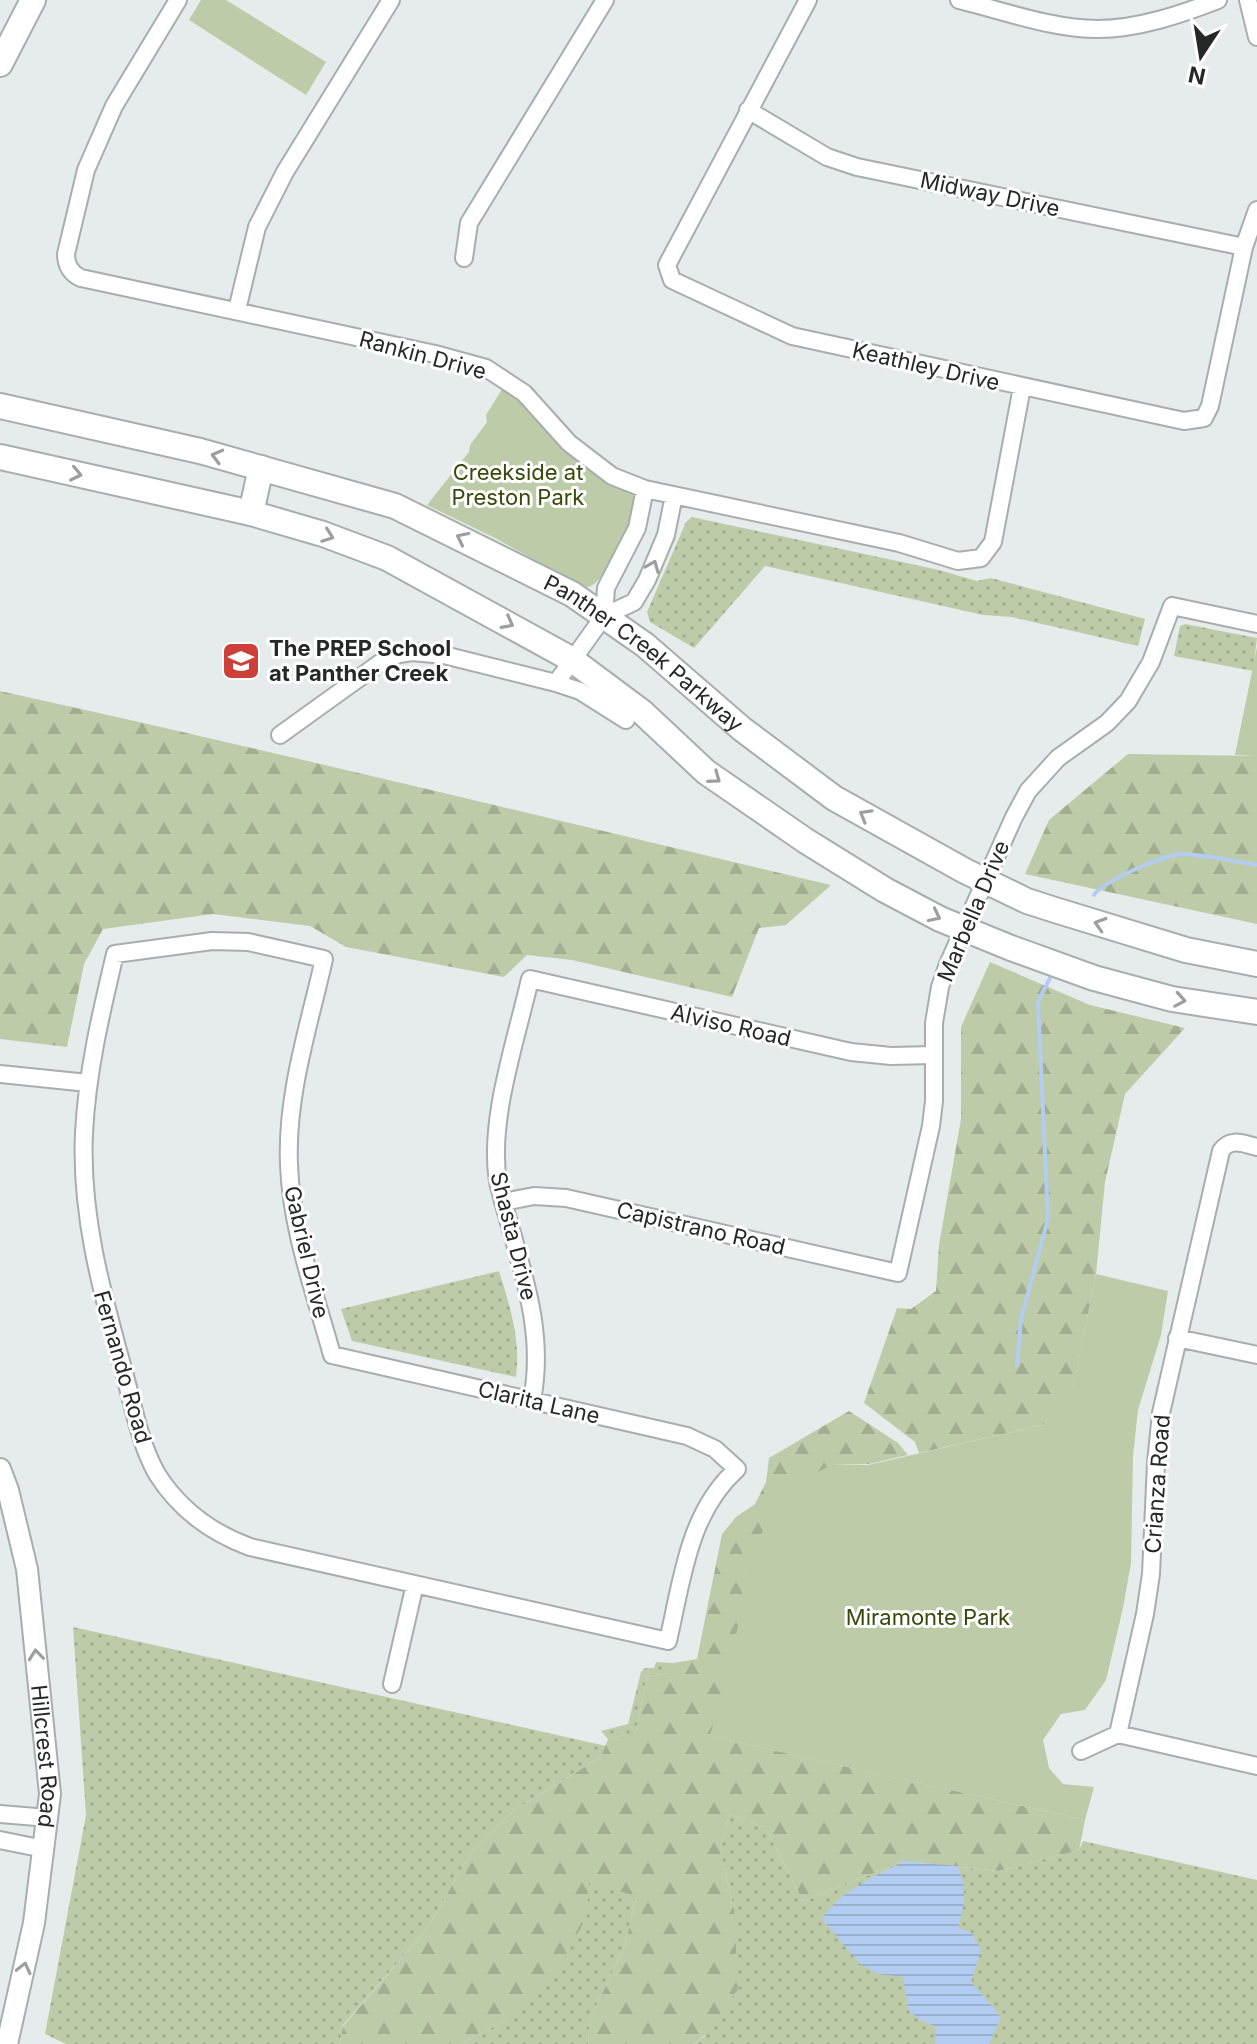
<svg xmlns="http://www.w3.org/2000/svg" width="1257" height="2044" viewBox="0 0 1257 2044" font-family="Inter,sans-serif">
  <defs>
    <pattern id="grass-dots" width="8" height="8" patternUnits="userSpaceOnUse" patternTransform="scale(2)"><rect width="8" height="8" fill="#becba8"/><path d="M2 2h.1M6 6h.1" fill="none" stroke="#a3ae91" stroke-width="1.8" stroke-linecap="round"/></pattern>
    <pattern id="forest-firs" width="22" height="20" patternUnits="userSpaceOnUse" patternTransform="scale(2)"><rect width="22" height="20" fill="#becba8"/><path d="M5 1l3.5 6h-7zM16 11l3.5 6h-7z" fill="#a3ae91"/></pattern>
    <pattern id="water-rules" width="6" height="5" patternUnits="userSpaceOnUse" patternTransform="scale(2)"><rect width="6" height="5" fill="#b2cdf1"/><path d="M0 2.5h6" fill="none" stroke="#99b0cf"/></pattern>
  </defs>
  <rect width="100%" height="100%" fill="#e6eceb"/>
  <!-- grass -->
  <path fill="url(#grass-dots)" d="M692,517L939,570L977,581L991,578L1145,619L1138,646L1012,617L983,615L765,566L694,648L650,622L647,612L686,522Z
    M1185,624L1257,638L1253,671L1174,656L1180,626Z
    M499,1271C510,1307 521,1339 516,1377L352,1341L341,1309Z
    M73,1627L606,1746L601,1757L514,1810L471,1852L427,1929L343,2025L340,2044H66L45,2034L86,1815Z
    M656,1662L673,1663L670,1673L647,1676L636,1732L608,1739L601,1731L628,1724L641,1672L645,1668H654Z
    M729,1814L765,1827L803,1901L904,1861L999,1871L1079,1850L1083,1841L1257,1880V2044H693L705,2036L734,1909L720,1850Z
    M589,1879L636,1896L625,1945L590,2019L588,2044H460L507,2020Z"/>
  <!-- forest -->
  <path fill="url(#forest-firs)" d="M0,691C278,752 554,820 831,885L786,925L759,928L732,997L572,960L527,955L504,977L346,947L310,926L213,914L103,929L84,964L67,1047L0,1039Z
    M1128,754L1257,756V924L1025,874L1049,820Z
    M990,962L1090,1005L1185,1028L1125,1094L1105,1182L1096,1274L1073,1389L1043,1425L919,1453L915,1442L864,1403L897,1308L911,1309L936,1291L939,1245L961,1119V1027Z
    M849,1411L898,1443L908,1455L869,1464L831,1465L711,1736L1085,1820L1079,1850L999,1871L904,1861L803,1901L765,1827L729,1814L720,1850L734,1909L738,1989L704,2036L693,2044H588L590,2019L625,1945L636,1897L589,1880L587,1916L556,1974L507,2020L460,2044H340L343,2026L427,1929L471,1852L514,1810L601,1757L608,1739L636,1732L647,1676L669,1673L673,1663L697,1659L722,1534L736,1517L755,1504L766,1482L769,1458Z"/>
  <!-- park -->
  <path fill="#becba8" d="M201,0H226L326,62L306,95L189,20Z
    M504,386L561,444L636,492C639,509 607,579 591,586C585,589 580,585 574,582L495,538L427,505L469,452L470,445L487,422L486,415Z
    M1257,647V756L1235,755Z
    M1096,1274L1168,1291L1161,1335L1138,1410L1133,1456L1131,1563L1123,1608L1106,1680L1085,1710L1061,1714L1043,1740L1049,1768L1063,1784L1094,1787L1085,1820L710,1736L771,1498L831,1465H868L1043,1425L1073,1388Z"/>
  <!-- water -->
  <path fill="url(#water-rules)" d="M904,1861L958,1866C967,1888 965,1906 958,1928L971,1932L981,1950L971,1982L1001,2017L989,2044H935V2026L922,2021L909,2011L903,1977L878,1974L860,1964L822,1919C841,1890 874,1877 904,1861Z"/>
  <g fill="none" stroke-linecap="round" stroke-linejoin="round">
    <!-- stream -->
    <path stroke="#b2cdf1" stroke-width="4" d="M1094,895C1101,882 1168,853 1183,854C1207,855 1233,861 1257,865
      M1017,1365L1021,1319L1048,1219L1038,1002L1050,978"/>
    <defs>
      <path id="minor" d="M178,0L114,106L86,170L66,254C66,265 71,274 81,278L435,354L486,368L524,393L569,443L612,476L645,489L899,543L958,561L981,558L993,542L1022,387
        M808,0L667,265L672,280L792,336L1184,421L1204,418L1210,406L1244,247L1257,210
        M959,0C1004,11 1052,29 1098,29C1138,29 1182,14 1218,0
        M1248,0L1257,37
        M748,110L827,157L857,167L1244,247
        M464,258L469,223L605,0
        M237,310L257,227L285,172L391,0
        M604,616L606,588L637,528L645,489
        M556,683L604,616L634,602L647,580L666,535L674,495
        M280,735L380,663L399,654L412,652L444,655L556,683L580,691L626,720
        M212,941L248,942L324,959C309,1026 286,1095 289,1164C291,1229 315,1293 332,1355L687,1436L715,1449L737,1469C688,1513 682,1581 668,1641L250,1547C212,1533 179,1509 157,1474C140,1444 134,1409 125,1376C103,1296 80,1217 84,1133C87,1072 101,1013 115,954Z
        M0,1074L88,1083
        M503,1202L534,1196L566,1198L898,1273L931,1126L934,1101V1023L940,987L948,964L1014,817L1028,791L1058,758L1107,723L1128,701L1151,662L1172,606L1257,624
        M1177,1338L1257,1355
        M532,1400C547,1324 516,1256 498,1182C488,1120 516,1041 530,979L851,1052L891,1056L934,1055
        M392,1684L415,1584
        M1118,1734L1145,1614L1151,1574L1156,1463L1161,1413L1221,1151C1230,1137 1244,1144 1257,1147
        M1081,1751L1118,1734L1257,1766
        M0,1814L48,1818
        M0,1840L44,1849"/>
      <g id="tertiary">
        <path id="s1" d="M0,1469L8,1490L27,1569L50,1794L34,1923L7,2044"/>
      </g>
      <g id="secondary">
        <path d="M0,64L33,0"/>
        <path id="s2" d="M0,406L200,451L395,506L572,594L645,645L742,729L834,798L965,871L1027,901L1055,910L1186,950L1257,964"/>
        <path d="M0,457L251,513L323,534L387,558L571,659L642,712L706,772L806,841L885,890L940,919L1011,948L1094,978L1172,999L1257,1012"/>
        <path d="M251,513L261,468"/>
      </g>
    </defs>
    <!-- minor casing -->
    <use href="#minor" stroke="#a8adad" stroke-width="20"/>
    <!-- tertiary casing -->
    <use href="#tertiary" stroke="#a8adad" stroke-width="24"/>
    <!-- secondary casing -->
    <use href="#secondary" stroke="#a8adad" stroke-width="28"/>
    <!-- minor -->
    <use href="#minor" stroke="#fff" stroke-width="16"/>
    <!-- tertiary -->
    <use href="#tertiary" stroke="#fff" stroke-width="20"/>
    <!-- secondary -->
    <use href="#secondary" stroke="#fff" stroke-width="24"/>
  </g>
  <!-- one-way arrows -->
  <defs><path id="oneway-chevron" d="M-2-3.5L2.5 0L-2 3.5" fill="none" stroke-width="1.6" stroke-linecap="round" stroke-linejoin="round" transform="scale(2)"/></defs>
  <g stroke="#9d9e9e">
    <use href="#oneway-chevron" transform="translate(217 456) rotate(-165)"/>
    <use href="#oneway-chevron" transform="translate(76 474) rotate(12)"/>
    <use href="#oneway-chevron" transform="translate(328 536) rotate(20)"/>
    <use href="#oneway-chevron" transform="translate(462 538) rotate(-154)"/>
    <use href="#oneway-chevron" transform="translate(653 566) rotate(-68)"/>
    <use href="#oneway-chevron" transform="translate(508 623) rotate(28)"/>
    <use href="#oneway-chevron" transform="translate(715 778) rotate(36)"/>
    <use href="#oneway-chevron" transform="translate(865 815) rotate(-150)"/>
    <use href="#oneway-chevron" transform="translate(935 916) rotate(26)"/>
    <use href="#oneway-chevron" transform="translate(1100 924) rotate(-163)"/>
    <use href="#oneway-chevron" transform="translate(1180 1000) rotate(10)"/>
    <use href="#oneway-chevron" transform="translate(36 1655) rotate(-96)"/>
    <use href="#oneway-chevron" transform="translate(24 1968) rotate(-77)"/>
  </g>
  <!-- icons -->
  <defs>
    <symbol id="school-square" viewBox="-11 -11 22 22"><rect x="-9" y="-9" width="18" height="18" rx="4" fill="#cd3f39" stroke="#fff"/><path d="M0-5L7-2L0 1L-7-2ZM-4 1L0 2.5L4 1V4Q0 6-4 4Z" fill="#fff"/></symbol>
  </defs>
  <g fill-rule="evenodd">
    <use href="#school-square" x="219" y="639" width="44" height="44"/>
  </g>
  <g text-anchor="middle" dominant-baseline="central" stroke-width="6" stroke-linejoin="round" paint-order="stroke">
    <!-- street labels -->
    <g font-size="22" fill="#262827" stroke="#fff">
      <text transform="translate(990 194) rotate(12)">Midway Drive</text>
      <text transform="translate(423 355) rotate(15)">Rankin Drive</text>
      <text transform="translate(926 366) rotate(13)">Keathley Drive</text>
      <text stroke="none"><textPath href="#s2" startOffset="698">Panther Creek Parkway</textPath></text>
      <text transform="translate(973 911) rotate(-67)">Marbella Drive</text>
      <text transform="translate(731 1025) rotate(13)">Alviso Road</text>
      <text transform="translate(701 1228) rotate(13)">Capistrano Road</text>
      <text transform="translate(514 1236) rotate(76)">Shasta Drive</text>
      <text transform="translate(307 1252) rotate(77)">Gabriel Drive</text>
      <text transform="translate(123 1367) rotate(74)">Fernando Road</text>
      <text transform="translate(539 1402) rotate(13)">Clarita Lane</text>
      <text transform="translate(1157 1484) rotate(-86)">Crianza Road</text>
      <text stroke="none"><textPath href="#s1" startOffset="292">Hillcrest Road</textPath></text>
    </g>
    <!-- park labels -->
    <g font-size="22" fill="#384a0b" stroke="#fff">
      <text x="518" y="472">Creekside at<tspan x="518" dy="25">Preston Park</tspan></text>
      <text x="928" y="1617">Miramonte Park</text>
    </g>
    <!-- poi labels -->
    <g font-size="22" font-weight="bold" fill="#262827" stroke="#fff" text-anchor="start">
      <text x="269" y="648">The PREP School<tspan x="269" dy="25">at Panther Creek</tspan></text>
    </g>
  </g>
  <!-- north arrow -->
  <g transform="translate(1201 56) rotate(192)" stroke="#ffffff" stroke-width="6" paint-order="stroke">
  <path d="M0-6L14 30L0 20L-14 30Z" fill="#262827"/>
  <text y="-12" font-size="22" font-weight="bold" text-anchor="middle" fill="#262827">N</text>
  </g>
</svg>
